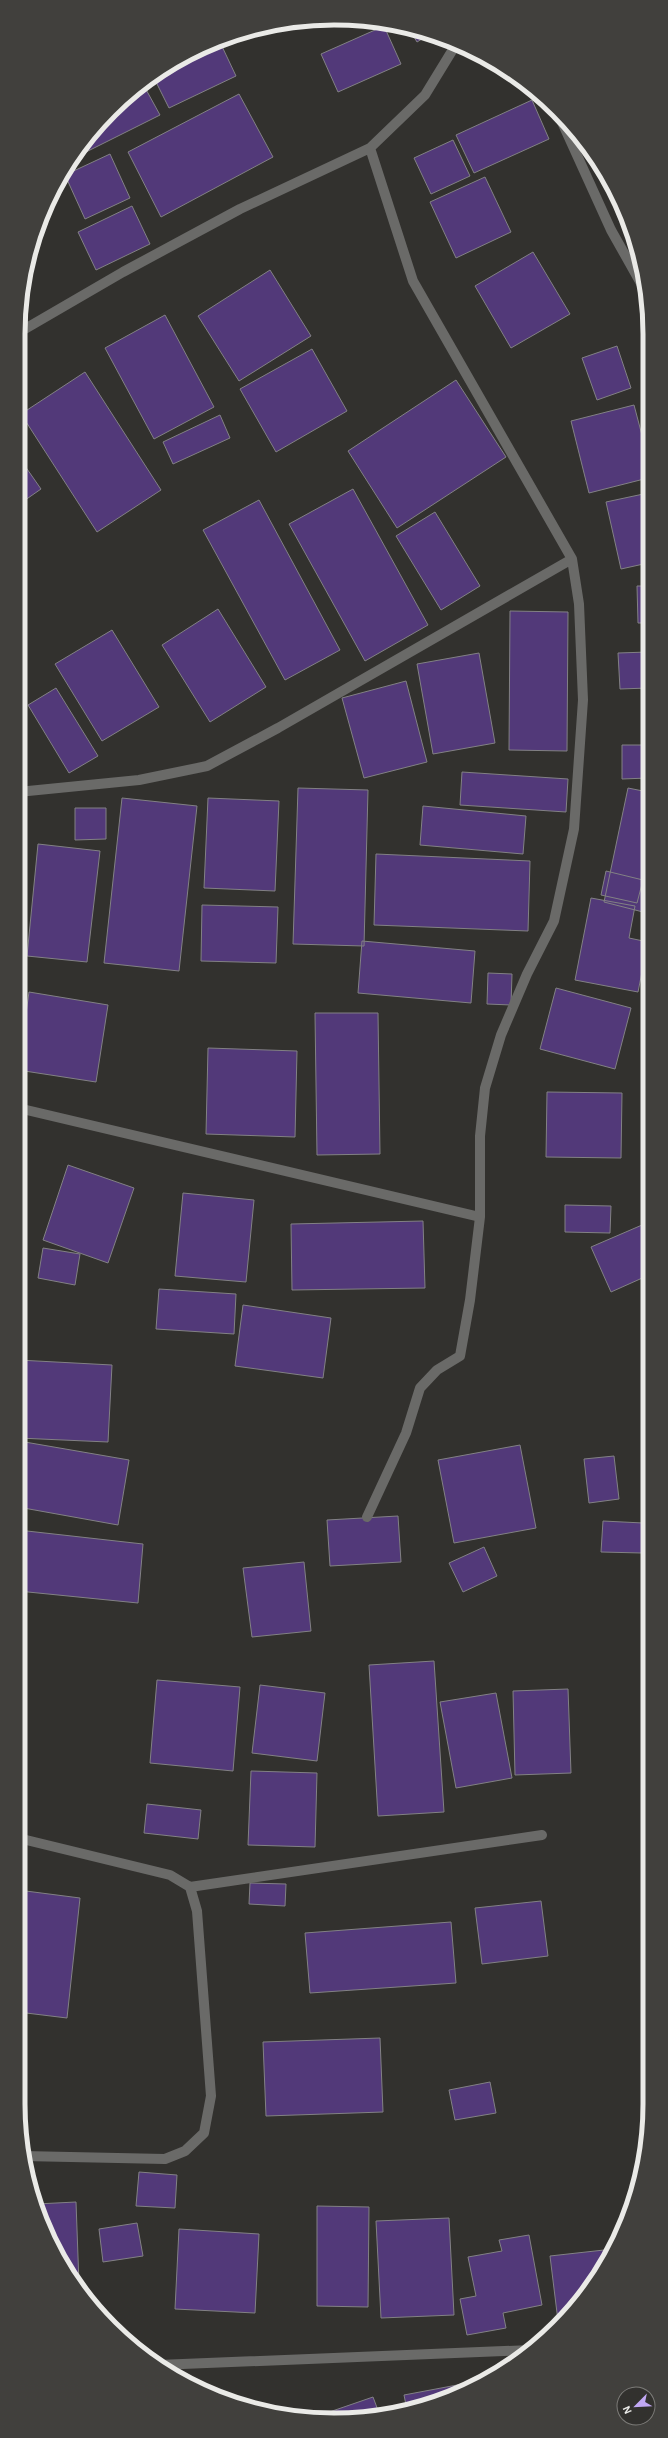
<svg xmlns="http://www.w3.org/2000/svg" width="668" height="2438" viewBox="0 0 668 2438" font-family="'Alegreya Sans',sans-serif">
  <rect width="100%" height="100%" fill="#32312e"/>
  <!-- building -->
  <path fill="#523979" stroke="#828184" d="M384,26L401,64L338,92L321,54Z
    M410,30L427,36L417,42Z
    M219,40L236,76L169,108L153,76Z
    M143,84L160,115L70,160L110,111Z
    M239,94L273,157L161,217L128,152Z
    M532,100L549,139L474,173L456,135Z
    M453,140L470,176L431,194L414,158Z
    M110,154L130,198L85,219L65,175Z
    M485,177L511,232L456,258L430,202Z
    M132,206L150,244L96,270L78,232Z
    M533,252L570,314L511,348L475,286Z
    M270,270L311,336L239,381L198,316Z
    M165,315L214,407L154,439L105,348Z
    M617,346L631,388L597,400L582,358Z
    M312,349L347,411L276,452L240,389Z
    M85,372L161,490L97,532L21,414Z
    M456,380L506,457L397,528L348,451Z
    M634,405L648,458V478L589,493L571,421Z
    M220,415L230,438L173,464L163,442Z
    M18,456L41,489L18,505Z
    M353,489L428,625L365,661L289,524Z
    M648,493V563L621,569L606,502Z
    M259,500L340,650L285,680L203,530Z
    M435,512L480,586L441,610L396,536Z
    M637,586H648V623H638Z
    M218,609L266,687L210,722L162,645Z
    M510,611L568,612L567,751L509,750Z
    M112,630L159,707L102,741L55,664Z
    M648,652V688L620,689L618,653Z
    M479,653L495,743L433,754L417,664Z
    M406,681L427,762L364,778L342,698Z
    M56,688L98,756L69,773L28,705Z
    M622,745H648V778L622,779Z
    M462,772L568,779L566,812L460,805Z
    M298,788L368,790L364,946L293,944Z
    M628,788L648,792V886L643,912L604,902Z
    M122,798L197,806L179,971L104,963Z
    M208,798L279,801L275,891L204,888Z
    M423,806L526,816L523,854L420,845Z
    M75,808H106V839L75,840Z
    M38,844L100,851L87,962L27,956Z
    M376,854L530,861L528,931L374,925Z
    M606,871L643,880L637,903L601,895Z
    M591,898L635,906L629,938L648,942L638,992L575,980Z
    M202,905L278,907L276,963L201,961Z
    M362,941L475,951L471,1003L358,993Z
    M488,973L512,974L511,1005L487,1004Z
    M556,988L631,1008L615,1069L540,1049Z
    M29,992L108,1005L96,1082L18,1070Z
    M315,1013H378L380,1154L317,1155Z
    M208,1048L297,1051L295,1137L206,1134Z
    M547,1092L622,1093L621,1158L546,1157Z
    M68,1165L134,1188L108,1263L43,1240Z
    M183,1193L254,1200L246,1282L175,1276Z
    M565,1205L611,1206L610,1233L565,1232Z
    M423,1221L425,1288L292,1290L291,1224Z
    M649,1222V1275L611,1292L591,1247Z
    M43,1248L80,1254L75,1285L38,1278Z
    M159,1289L236,1294L234,1334L156,1329Z
    M243,1305L331,1318L323,1378L235,1366Z
    M18,1360L112,1365L108,1442L18,1438Z
    M19,1441L129,1460L118,1525L18,1507Z
    M520,1445L536,1528L454,1543L438,1460Z
    M614,1456L619,1499L589,1503L584,1459Z
    M398,1516L401,1562L330,1566L327,1520Z
    M603,1521L643,1523L642,1553L601,1552Z
    M18,1530L143,1544L138,1603L18,1591Z
    M484,1547L497,1576L463,1592L449,1563Z
    M304,1562L311,1631L252,1637L243,1568Z
    M434,1661L444,1812L378,1816L369,1665Z
    M157,1680L240,1687L233,1771L150,1763Z
    M260,1685L325,1693L317,1761L252,1753Z
    M568,1689L571,1773L515,1775L513,1691Z
    M496,1693L512,1778L456,1788L440,1702Z
    M251,1771L317,1773L315,1847L248,1845Z
    M147,1804L201,1810L198,1839L144,1833Z
    M250,1883L286,1884L285,1906L249,1904Z
    M18,1890L80,1898L67,2018L18,2012Z
    M541,1901L548,1956L482,1964L475,1908Z
    M451,1922L456,1983L310,1993L305,1933Z
    M380,2038L383,2112L266,2116L263,2042Z
    M490,2082L496,2113L455,2120L449,2090Z
    M139,2172L177,2175L175,2208L136,2206Z
    M76,2202L79,2284L42,2225L36,2204Z
    M317,2206L369,2207L368,2307L317,2306Z
    M449,2218L454,2315L381,2318L376,2221Z
    M137,2223L143,2256L103,2262L99,2229Z
    M179,2229L259,2234L255,2313L175,2309Z
    M529,2235L542,2305L503,2313L506,2328L467,2335L460,2299L476,2296L468,2257L502,2251L499,2240Z
    M613,2249L597,2279L558,2321L550,2256Z
    M473,2382L474,2387L416,2409L407,2410L404,2395Z
    M373,2397L379,2413L309,2419Z
    M279,2408L281,2414L268,2412Z"/>
  <g fill="none" stroke-linecap="round" stroke-linejoin="round">
    <!-- minor -->
    <path stroke="#6a6a68" stroke-width="10" d="M556,109L611,230L647,294
      M18,333L123,272L240,209L370,148L425,95L455,46
      M18,792L139,780L207,766L278,728L572,559
      M18,1108L480,1217
      M367,1517L406,1433L420,1388L437,1370L460,1356L470,1300L480,1217V1136L485,1088L501,1035L527,974L554,921L574,829L583,700L579,604L572,559L413,281L370,148
      M18,1838L170,1875L190,1887L542,1835
      M23,2156L165,2159L185,2151L204,2133L211,2096L197,1911L190,1887
      M158,2365L531,2350"/>
  </g>
  <!-- crop -->
  <path d="M0 0H668V2438H0ZM334 25H334A309 309 0 0 1 643 334V2104A309 309 0 0 1 334 2413H334A309 309 0 0 1 25 2104V334A309 309 0 0 1 334 25Z" fill="#41403d" fill-rule="evenodd"/>
  <path fill="none" stroke="#eaeae7" stroke-width="5" d="M334 25H334A309 309 0 0 1 643 334V2104A309 309 0 0 1 334 2413H334A309 309 0 0 1 25 2104V334A309 309 0 0 1 334 25Z"/>
  <!-- north arrow -->
  <g transform="translate(636 2406) rotate(246)"><circle r="19" fill="#32312e" stroke="#7c7b78"/>
  <path d="M0-3L7 15L0 10L-7 15Z" fill="#c1a8f3"/>
  <text y="-6" font-size="11" font-weight="bold" text-anchor="middle" fill="#eaeae7">N</text>
  </g>
</svg>
